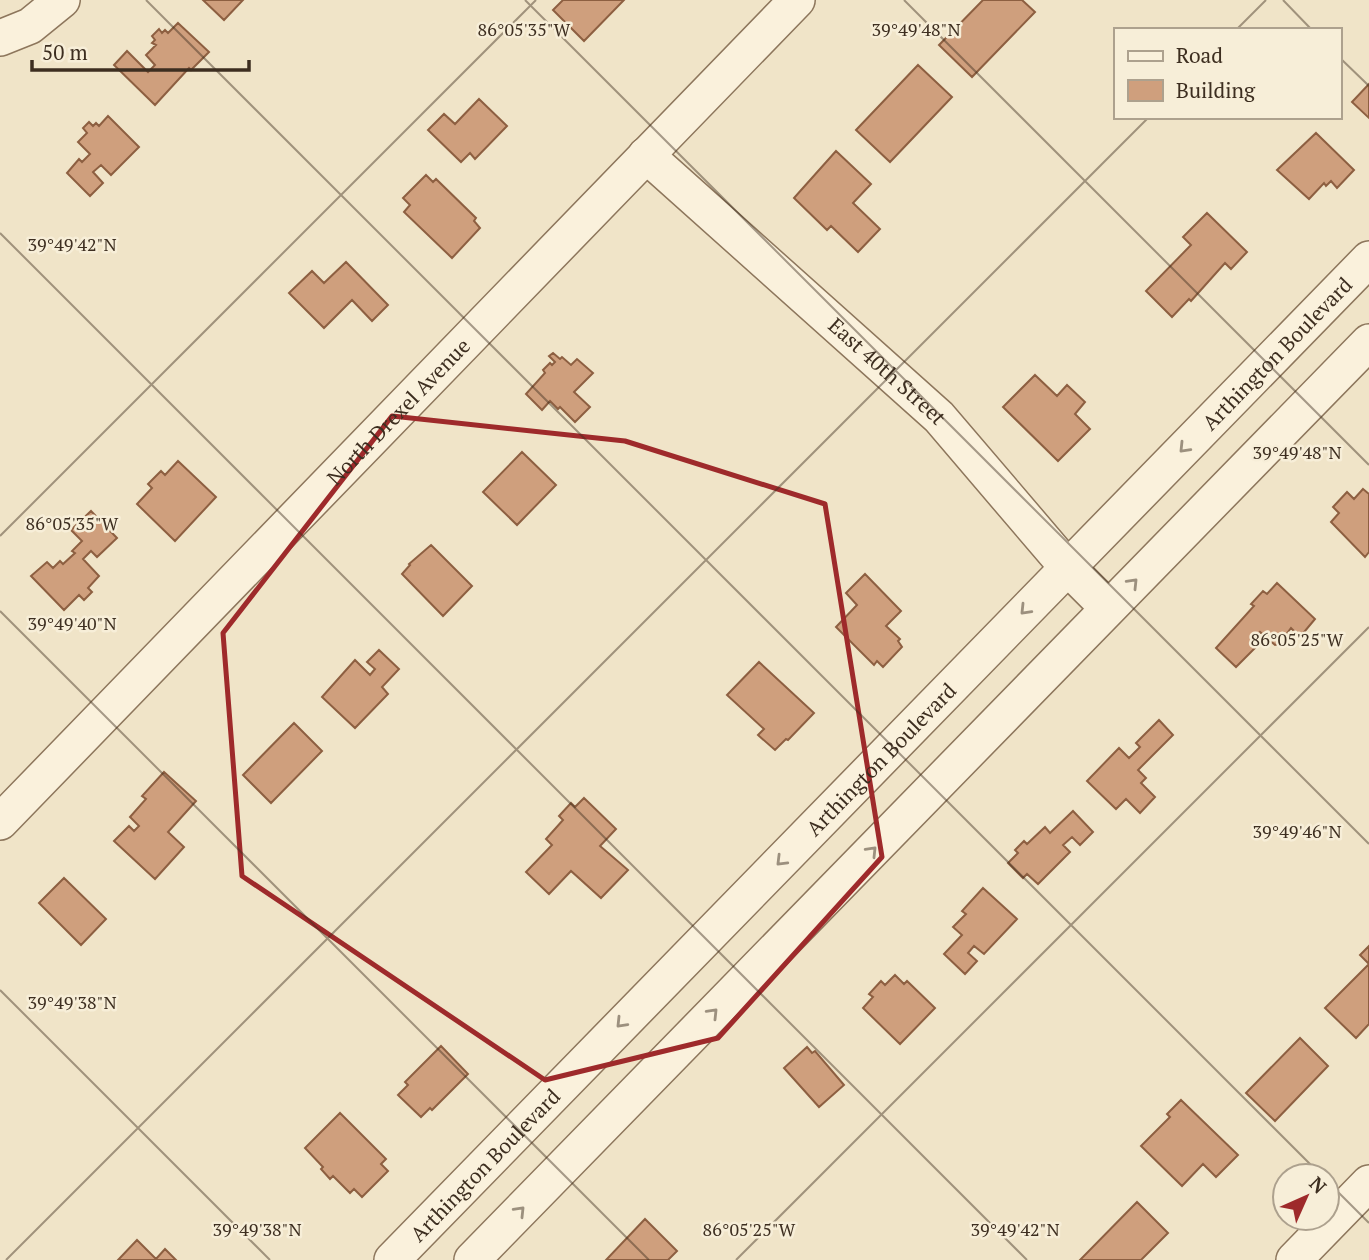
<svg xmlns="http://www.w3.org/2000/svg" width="1369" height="1260" viewBox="0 0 1369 1260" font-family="'PT Serif',serif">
  <rect width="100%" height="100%" fill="#f0e4c8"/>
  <!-- building -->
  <path fill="#cf9f7d" stroke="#8d5f41" stroke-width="2" d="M203,0H243L224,20Z
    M563,0H624L584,41L553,10Z
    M983,0H1022L1035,12L972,77L939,45Z
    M178,23L209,52L191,70L189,68L155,105L114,65L127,51L148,72L155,65L146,55L156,45L152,43L155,40L152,36L159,29L162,33L165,30L168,33Z
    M918,65L952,97L890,162L856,130Z
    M1369,84V118L1352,102Z
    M479,99L507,126L475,159L470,153L461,162L428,130L444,114L455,124Z
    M108,116L139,147L111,175L101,165L93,172L103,183L90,196L67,173L79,159L82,162L90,154L78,142L87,133L83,128L89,122L93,126L96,123L99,126Z
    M1316,133L1354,170L1337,188L1331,181L1326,186L1324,183L1309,199L1277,170Z
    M836,151L871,184L853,203L880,229L858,252L831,226L827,230L794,198Z
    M426,175L433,182L436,179L476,218L474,221L480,228L452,258L404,212L410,205L403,198Z
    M1207,213L1247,252L1231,269L1225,263L1191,301L1189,299L1172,317L1146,291L1191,245L1183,237Z
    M346,262L388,305L372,321L352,300L324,328L289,293L312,271L324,283Z
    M553,353L560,359L562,357L571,365L577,359L593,373L574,392L590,407L575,422L560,407L558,409L550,401L542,410L526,394L545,373L543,370L550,363L552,365L555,362L549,356Z
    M1035,375L1057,396L1067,385L1085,402L1075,414L1090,429L1058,461L1003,407Z
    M522,452L556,485L517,525L483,492Z
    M178,461L216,497L175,541L137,504L152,488L148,484L161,471L165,475Z
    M1363,489L1369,494V552L1365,557L1331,522L1339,513L1333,507L1347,492L1354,499Z
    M91,511L117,538L97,557L91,551L83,559L99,576L88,588L92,592L84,600L79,595L64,610L31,576L47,562L53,568L60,561L63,564L75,553L72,551L82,541L71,530Z
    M431,545L472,586L443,616L402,574L410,565L409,564Z
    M865,574L901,611L886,626L900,639L898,641L902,647L883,667L877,661L874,665L836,627L857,605L846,593Z
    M1277,583L1315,619L1300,637L1291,628L1279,644L1275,645L1260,632L1251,642L1256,647L1236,667L1216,648L1254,606L1251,604L1263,591L1267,594Z
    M379,650L399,669L382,687L388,694L355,728L322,697L355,660L370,675L375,669L367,662Z
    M759,662L814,713L788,740L786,739L775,750L758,735L764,729L727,695Z
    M1159,720L1173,735L1138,770L1146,778L1141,783L1155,797L1140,813L1126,799L1116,809L1087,781L1119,748L1129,758L1140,747L1136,743Z
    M294,723L322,751L271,803L243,775Z
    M164,772L196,801L168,832L184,847L155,879L114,841L129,826L134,831L139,826L130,817L146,799L142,796Z
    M584,798L616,829L600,846L628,870L601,898L571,871L549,894L526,872L552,845L546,839L563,820L559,816L571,803L575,807Z
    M1073,811L1093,832L1080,845L1072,837L1063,845L1070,852L1038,884L1027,874L1023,878L1008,863L1018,853L1015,850L1024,841L1027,844L1045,827L1050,833Z
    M64,878L106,919L81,945L39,903Z
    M983,888L1017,919L984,954L974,946L968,953L977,961L965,974L944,954L962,935L953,927L966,914L962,911Z
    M1369,946V1024L1356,1038L1325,1008L1369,964L1360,955Z
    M895,975L904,984L907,981L935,1008L900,1044L863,1008L873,997L869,994L881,981L885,985Z
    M1300,1038L1328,1066L1275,1121L1246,1093Z
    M441,1046L468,1074L432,1110L430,1108L421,1117L398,1095L408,1085L405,1082Z
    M807,1047L812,1053L815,1051L844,1085L819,1107L784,1068Z
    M1181,1100L1238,1155L1216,1177L1203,1164L1182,1186L1141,1146L1170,1117L1167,1114Z
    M340,1113L386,1159L381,1164L388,1171L362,1197L354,1189L350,1193L333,1176L330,1179L321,1169L323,1167L305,1148Z
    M1137,1202L1168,1233L1141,1260H1080Z
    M645,1219L677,1251L668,1260H606Z
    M137,1240L156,1259L165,1249L176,1260H118Z"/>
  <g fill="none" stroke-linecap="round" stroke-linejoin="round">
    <defs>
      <g id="minor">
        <path d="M0,38L30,26L62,0"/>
        <path id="s1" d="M646,155L939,417L1067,567L1108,608"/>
        <path id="s2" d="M0,822L797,0"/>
        <path id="s3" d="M392,1260L1369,259"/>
        <path d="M472,1260L1369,342"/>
        <path d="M1294,1260L1369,1183"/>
      </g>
    </defs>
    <!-- minor casing -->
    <use href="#minor" stroke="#8d765c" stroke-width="38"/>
    <!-- minor -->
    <use href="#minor" stroke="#faf1dc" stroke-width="35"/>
  </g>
  <!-- one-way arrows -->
  <defs><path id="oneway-chevron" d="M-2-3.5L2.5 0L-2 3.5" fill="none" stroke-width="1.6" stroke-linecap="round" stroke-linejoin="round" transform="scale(1.75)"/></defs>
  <g stroke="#9c907e">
    <use href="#oneway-chevron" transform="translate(1184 448) rotate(134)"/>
    <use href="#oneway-chevron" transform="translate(1133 583) rotate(-46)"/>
    <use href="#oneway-chevron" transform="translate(1025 610) rotate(134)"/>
    <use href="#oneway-chevron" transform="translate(872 851) rotate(-46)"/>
    <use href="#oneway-chevron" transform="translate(781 861) rotate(135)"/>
    <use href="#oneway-chevron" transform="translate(713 1013) rotate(-46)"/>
    <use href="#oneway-chevron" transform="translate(621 1023) rotate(134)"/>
    <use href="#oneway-chevron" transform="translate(520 1211) rotate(-46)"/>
  </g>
  <!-- marked area -->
  <path fill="none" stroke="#9e2a2b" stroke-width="5" stroke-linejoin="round" d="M392,416L625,441L825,504L882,857L718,1038L545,1080L242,876L223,633Z"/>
  <!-- ticks -->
  <path fill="none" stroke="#3d2e20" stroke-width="2" stroke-opacity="0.45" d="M146,0L1322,1176M525,0L1369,844M904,0L1369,465M1283,0L1312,30M1236,30L1266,0M1339,57L1369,86M0,233L1027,1260M0,536L536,0M0,611L649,1260M0,990L270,1260M1327,1181L1369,1223M6,1260L1149,117M736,1260L1369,627"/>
  <g text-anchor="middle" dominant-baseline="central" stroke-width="5" stroke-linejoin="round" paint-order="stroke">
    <!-- street labels -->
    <g font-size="21" fill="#3d2e20" stroke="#f7eed8">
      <text stroke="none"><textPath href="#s3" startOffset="1267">Arthington Boulevard</textPath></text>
      <text stroke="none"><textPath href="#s1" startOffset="324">East 40th Street</textPath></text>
      <text stroke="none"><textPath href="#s2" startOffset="572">North Drexel Avenue</textPath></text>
      <text stroke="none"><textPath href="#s3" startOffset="700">Arthington Boulevard</textPath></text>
      <text stroke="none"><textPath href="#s3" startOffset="133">Arthington Boulevard</textPath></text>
    </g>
  </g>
  <g font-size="18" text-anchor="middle" fill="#3d2e20" stroke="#f7eed8" stroke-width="5" stroke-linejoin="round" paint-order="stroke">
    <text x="524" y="36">86°05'35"W</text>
    <text x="916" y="36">39°49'48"N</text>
    <text x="72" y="251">39°49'42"N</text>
    <text x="1297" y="459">39°49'48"N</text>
    <text x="72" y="530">86°05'35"W</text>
    <text x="72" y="630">39°49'40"N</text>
    <text x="1297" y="646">86°05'25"W</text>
    <text x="1297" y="838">39°49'46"N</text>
    <text x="72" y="1009">39°49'38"N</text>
    <text x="749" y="1236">86°05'25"W</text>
    <text x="257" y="1236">39°49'38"N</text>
    <text x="1015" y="1236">39°49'42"N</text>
  </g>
  <!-- legend -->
  <rect x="1114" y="28" width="228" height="91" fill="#f7eed8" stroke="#ada18e" stroke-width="2"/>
  <rect x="1128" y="51" width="35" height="10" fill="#faf1dc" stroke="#ada18e" stroke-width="2"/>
  <text x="1176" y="63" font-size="21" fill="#3d2e20">Road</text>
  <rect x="1128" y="80" width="35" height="21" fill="#cf9f7d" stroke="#ada18e" stroke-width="2"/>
  <text x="1176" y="98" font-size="21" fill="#3d2e20">Building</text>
  <!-- north arrow -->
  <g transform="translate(1306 1197) rotate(45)"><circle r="33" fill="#f7eed8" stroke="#ada18e" stroke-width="2"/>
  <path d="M0-5L12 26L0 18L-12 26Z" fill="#9e2a2b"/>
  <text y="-10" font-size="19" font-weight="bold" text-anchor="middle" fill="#3d2e20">N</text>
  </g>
  <!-- scale -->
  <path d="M32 60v10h217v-10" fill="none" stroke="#3d2e20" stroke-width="3.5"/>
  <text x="42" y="60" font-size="21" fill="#3d2e20" stroke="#f7eed8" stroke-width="5" paint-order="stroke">50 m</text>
</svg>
